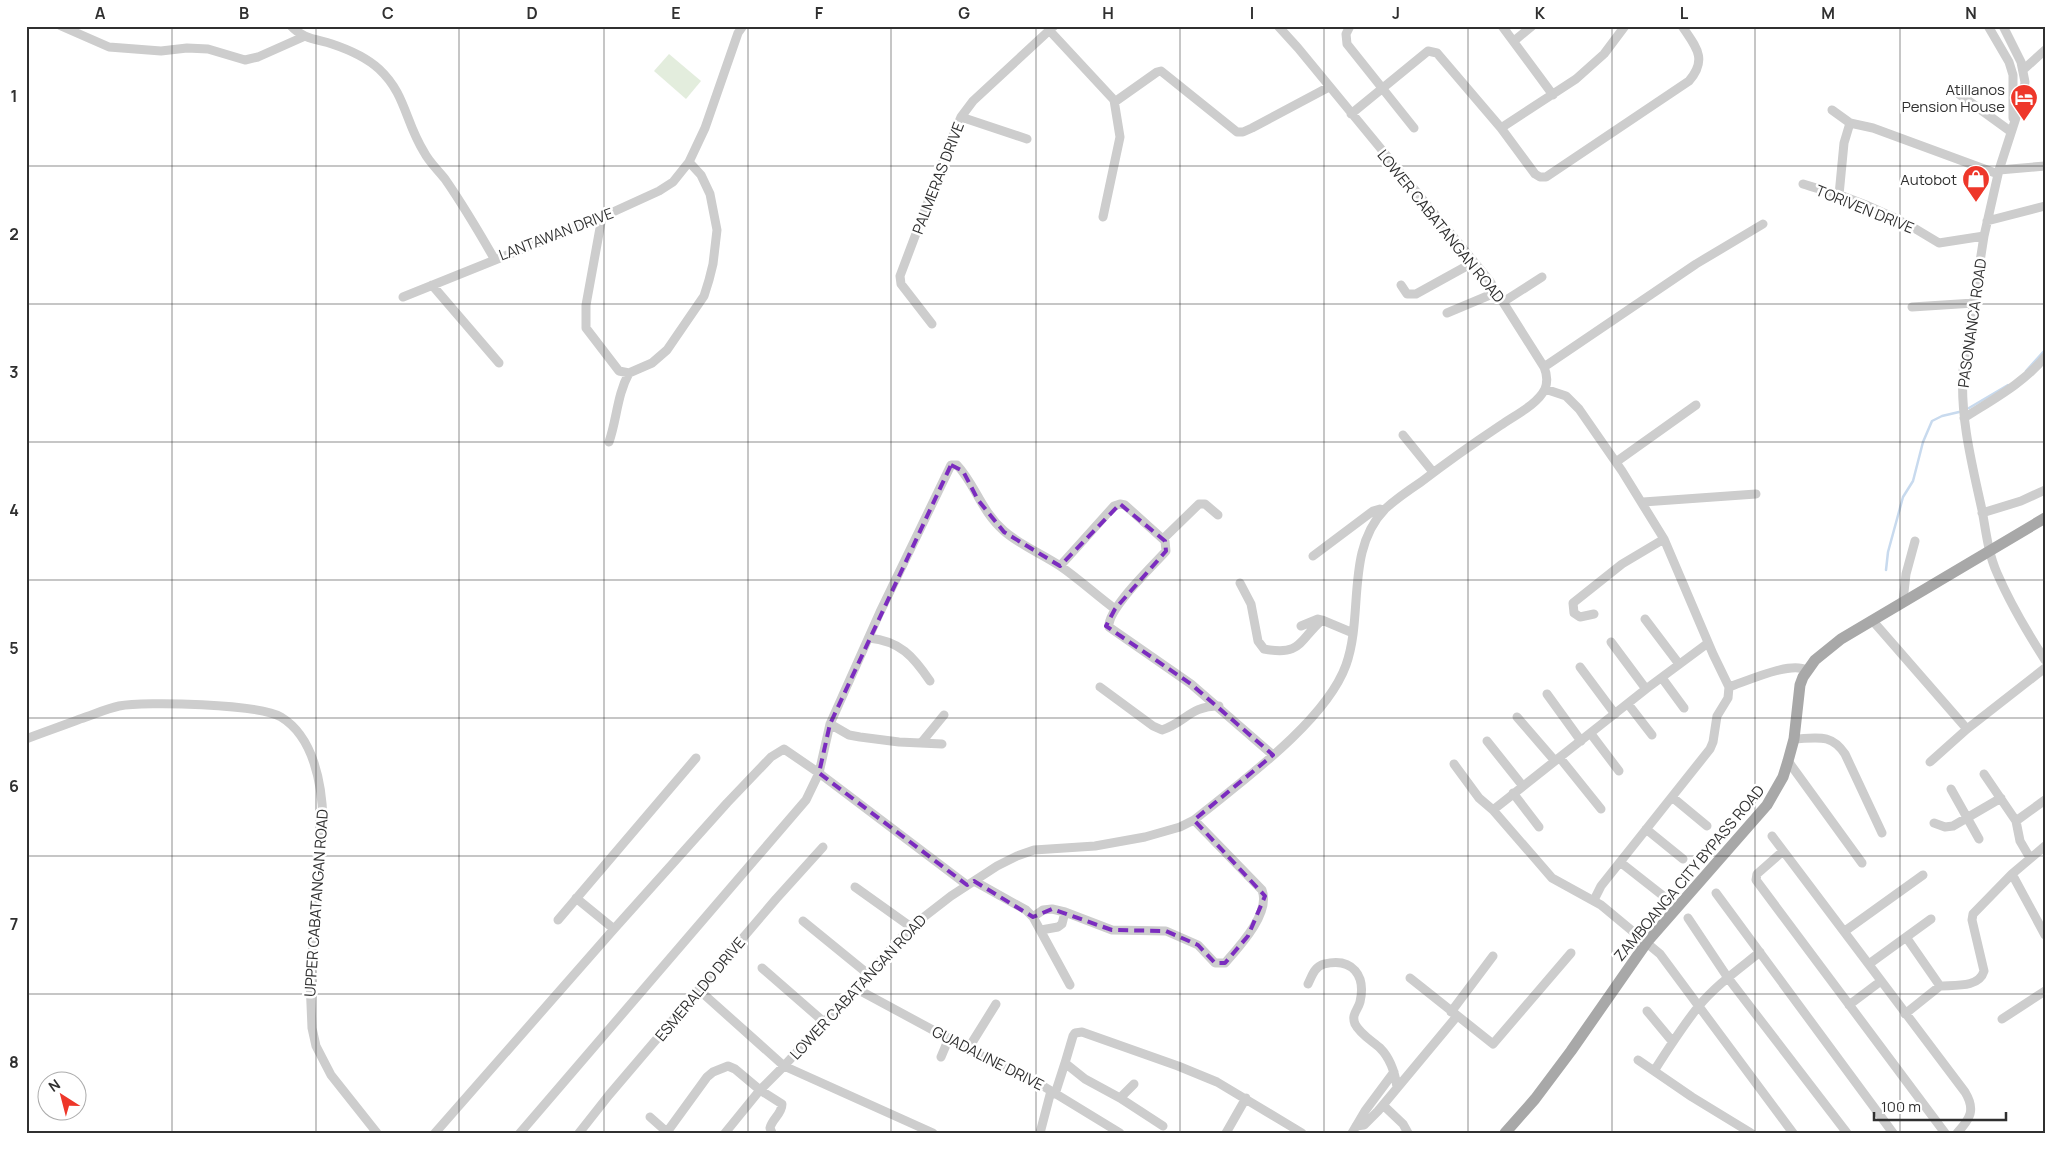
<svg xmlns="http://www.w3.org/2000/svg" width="2071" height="1159" viewBox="0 0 2071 1159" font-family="Manrope,sans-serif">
  <rect width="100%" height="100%" fill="#fff"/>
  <!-- green -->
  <path fill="#e3eddd" d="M669,54L701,81L686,99L654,71Z"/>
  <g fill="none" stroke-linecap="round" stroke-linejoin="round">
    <!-- stream -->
    <path stroke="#c8daee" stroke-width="2.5" d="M2026,371L2045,350
      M1969,408L2008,385
      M1886,570L1888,552L1903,497L1913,481L1923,442L1932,421L1942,416L1959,412"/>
    <!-- minor -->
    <path stroke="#cdcdcd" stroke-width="9" d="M61,26L109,47L161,51L187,48L208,49L245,60L258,57L303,37
      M291,26C303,39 316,39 332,44C347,49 367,58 379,69C406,94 405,122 424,152C429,162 438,170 445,179C463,205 479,232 495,260L602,217L659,191L673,182L689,162L705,128L738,33L743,26
      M1350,26L1346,34L1347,44L1414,128
      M1502,26L1553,95
      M1988,26L2009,62L2013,75V118
      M2003,26L2021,62L2025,82L2023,96L1999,170L1984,236L1963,371C1960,418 1972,464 1982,510C1986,531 1988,553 1997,573C2010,603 2027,632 2045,660
      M1049,30L1114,100L1116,101L1157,72L1161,71L1237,132H1243L1252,128L1329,87
      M1514,41L1532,26
      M2023,70L2045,50
      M1959,94L2010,131
      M1832,110L1850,123L1873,128L1998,174
      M1351,114L1428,51L1437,53L1501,128L1535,174L1540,177H1546L1689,81C1708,59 1696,47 1682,26
      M961,117L1027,139
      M1501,128L1576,79L1604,54L1625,26
      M1999,170L2045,166
      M1803,184C1815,188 1828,191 1840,195C1874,207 1908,223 1939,243L1984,236
      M1839,195L1844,143L1850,123
      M602,217L586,305V328L619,371L629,373L652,363L667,350L704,296L709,280L713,264L717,230L710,194L701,175L689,162
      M1103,217L1120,137L1114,100
      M1987,221L2045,206
      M432,285L499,363
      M1401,285L1407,294H1416L1474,262
      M403,297L495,260
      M1503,302L1542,277
      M1912,307L1974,303
      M1447,313L1497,292
      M932,324L901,284L900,276L952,138L961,117L973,101L1054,26
      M1544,367L1696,264L1763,224
      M1545,389L1566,396L1579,409L1622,471L1664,539L1713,654L1729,687L1728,698L1717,716L1713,742L1710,749L1601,886L1594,900
      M1964,418C1992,400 2024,383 2045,357
      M1403,435L1433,472
      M609,442C617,419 617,395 629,373
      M1616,462L1696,405
      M1643,502L1756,494
      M1982,513L2021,501L2045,490
      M1163,539L1199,504H1205L1218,515
      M1313,556L1373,511L1380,509L1384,510
      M1060,566L1114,506L1120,504L1125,505L1165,541L1166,551C1153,566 1107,609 1109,627L1191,684L1273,755
      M1240,583L1251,604L1258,641L1264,649C1302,656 1298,641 1322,620
      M1903,601L1906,574L1915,541
      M1594,614L1580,617L1574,613L1573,603L1622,564L1664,539
      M1645,619L1679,664
      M1872,620L1967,729
      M1301,626L1318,619L1322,620L1353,633
      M869,638C900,641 913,656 930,681
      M1611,642L1646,689
      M1580,667L1615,714
      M1662,678L1684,708
      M1100,687L1153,726L1162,730C1186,722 1190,706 1219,706
      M1729,687C1747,681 1791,661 1806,670
      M1547,694L1581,741
      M1628,704L1652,735
      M1517,717L1555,761
      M830,724L849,735L860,737L899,742L942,744
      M1591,734L1619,771
      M26,739C44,732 62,726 80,719C93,715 105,709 119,706C145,701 260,704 281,717C314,737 322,785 323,820L310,981L312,1028L316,1046L331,1075L377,1133
      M1794,739C1817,738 1831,733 1845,754L1882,833
      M1487,741L1522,785
      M921,743L944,715
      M1560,758L1601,809
      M1788,761L1862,863
      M1930,762L1967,729L2045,668
      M1454,764L1479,798L1493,810L1646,689L1708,643
      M1984,774L2016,821L2020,841L2030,858
      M1951,789L1979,839
      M1513,793L1539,827
      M1672,797L1707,826
      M1493,810L1552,878L1601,905L1660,954L1793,1133
      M2016,821L2045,800
      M1934,823L1945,827L1953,826L2001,798
      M1646,829L1683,859
      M1772,836L1965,1092C1976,1110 1970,1119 1957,1133
      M1783,851L1757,874L1756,880L1945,1133
      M1620,862L1662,895
      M2012,874L2045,935
      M974,881L1026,910L1033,917L1070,985
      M855,887L911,927
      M1716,893L1893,1133
      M576,898L614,929
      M1033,917L1043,910L1052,909L1065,912L1112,930L1166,931L1198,945L1215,963H1225C1239,947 1271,913 1262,890L1194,820
      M1688,918L1728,978L1847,1133
      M558,920L696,758
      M803,921L868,974
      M1041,930L1058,927L1062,924L1065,912
      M1845,931L1923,875
      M1869,964L1931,919
      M762,968L824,1022
      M1410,978L1493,1044L1571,953
      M1308,984C1312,976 1314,967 1324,964C1353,957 1366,976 1360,1002C1358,1010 1351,1014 1355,1024C1360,1034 1372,1041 1380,1048C1390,1058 1395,1073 1397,1087
      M1940,986C1955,985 1979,988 1984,971L1972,920L1973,914L2012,874L2045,846
      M855,988L968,1049L1043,1086L1120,1133
      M699,990L784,1066L933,1133
      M1849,1005L1881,981
      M1647,1011L1672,1041
      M1451,1012L1493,956
      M1905,1014L1940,986L1906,937
      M2002,1019L2045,991
      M968,1049L996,1004
      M941,1057L949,1038
      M1638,1060L1692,1097L1751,1133
      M1065,1063L1073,1036L1075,1033L1082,1032L1178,1066L1217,1082L1302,1133
      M1654,1071C1668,1049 1682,1027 1698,1007C1715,986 1739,969 1760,952
      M1055,1094L1065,1063L1085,1079L1120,1098L1134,1084
      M1120,1098L1163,1126
      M1383,1105L1403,1124L1408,1133
      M650,1117L668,1133
      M1356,1126L1364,1125L1378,1111L1457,1016
      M667,1132L707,1077L713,1072L728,1066L735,1069L760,1090L782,1104C782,1114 772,1119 770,1128L772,1133
      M435,1133L614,929L727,803L771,757L784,749L819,773L967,885
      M520,1133L806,800L819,773L830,724L880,612L951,465H957C975,484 981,511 1004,531C1020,545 1042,554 1060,566C1079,579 1096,595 1115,609
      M579,1133L609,1095L776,899L823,847
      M725,1133L760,1090L784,1066L911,927L951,896L997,866L1017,856L1034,850L1095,846L1145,837L1180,827L1194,820C1241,782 1326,721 1346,665C1364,615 1345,550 1385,509C1396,499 1409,490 1421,482C1447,462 1474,443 1501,425C1515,415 1537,405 1545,389C1548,381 1547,374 1544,367L1489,280L1298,48L1278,26
      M1040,1133L1051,1091
      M1226,1133L1246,1098
      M1352,1133L1365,1111L1394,1072"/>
    <!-- major -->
    <path stroke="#a8a8a8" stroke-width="11" d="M1505,1133L1535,1099L1571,1051L1647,942L1767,805L1783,777L1788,761L1794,739L1800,685L1803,677L1815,660L1841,639L2045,518"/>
  </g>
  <!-- marked area -->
  <path fill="none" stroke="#7b2cbf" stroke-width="4" stroke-dasharray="10 6" stroke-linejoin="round" d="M951,465L963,471L978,500L1004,532L1060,566L1120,504L1165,541L1166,551L1115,609L1106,626L1191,684L1273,755L1194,820L1265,896L1248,936L1225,963H1215L1198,945L1166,931L1112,930L1052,909L1033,917L974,881L967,885L819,773L830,724Z"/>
  <!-- grid -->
  <path fill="none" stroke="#303030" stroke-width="1" stroke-opacity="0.55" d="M172,26V1133M316,26V1133M459,26V1133M604,26V1133M748,26V1133M891,26V1133M1036,26V1133M1180,26V1133M1324,26V1133M1468,26V1133M1612,26V1133M1755,26V1133M1900,26V1133M26,166H2045M26,304H2045M26,442H2045M26,580H2045M26,718H2045M26,856H2045M26,994H2045"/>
  <!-- icons -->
  <defs>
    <symbol id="hotel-pin" viewBox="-11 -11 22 30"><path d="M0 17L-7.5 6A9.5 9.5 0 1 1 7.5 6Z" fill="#ee372a" stroke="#fff"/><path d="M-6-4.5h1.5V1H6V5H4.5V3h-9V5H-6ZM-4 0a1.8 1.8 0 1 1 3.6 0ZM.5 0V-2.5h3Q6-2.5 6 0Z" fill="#fff"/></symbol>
    <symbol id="shop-pin" viewBox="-11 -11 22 30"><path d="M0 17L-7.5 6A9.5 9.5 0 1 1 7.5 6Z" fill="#ee372a" stroke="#fff"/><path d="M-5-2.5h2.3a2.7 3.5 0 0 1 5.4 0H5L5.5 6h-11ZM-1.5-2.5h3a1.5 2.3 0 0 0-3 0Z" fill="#fff"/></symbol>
  </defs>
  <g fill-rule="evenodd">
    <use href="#hotel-pin" x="2008" y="82" width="32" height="43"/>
    <use href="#shop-pin" x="1960" y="163" width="32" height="43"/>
  </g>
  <g text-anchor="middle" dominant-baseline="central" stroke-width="5" stroke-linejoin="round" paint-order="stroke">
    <!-- poi labels -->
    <g font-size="15" fill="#303030" stroke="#fff" text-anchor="end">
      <text x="2005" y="89">Atillanos<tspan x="2005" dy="17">Pension House</tspan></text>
      <text x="1957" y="179">Autobot</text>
    </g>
    <!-- street labels -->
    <g font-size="15" fill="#303030" stroke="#fff">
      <text transform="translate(938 178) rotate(-69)">PALMERAS DRIVE</text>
      <text transform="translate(1865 209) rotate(22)">TORIVEN DRIVE</text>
      <text transform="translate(1441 226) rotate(51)">LOWER CABATANGAN ROAD</text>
      <text transform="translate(556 234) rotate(-21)">LANTAWAN DRIVE</text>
      <text transform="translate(1972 323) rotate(-82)">PASONANCA ROAD</text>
      <text transform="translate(1689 873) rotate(-50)">ZAMBOANGA CITY BYPASS ROAD</text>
      <text transform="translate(316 903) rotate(-86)">UPPER CABATANGAN ROAD</text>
      <text transform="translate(858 987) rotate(-47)">LOWER CABATANGAN ROAD</text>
      <text transform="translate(700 989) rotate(-50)">ESMERALDO DRIVE</text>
      <text transform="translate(988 1058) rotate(27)">GUADALINE DRIVE</text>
    </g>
  </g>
  <!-- border -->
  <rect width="2071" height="1159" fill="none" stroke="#ffffff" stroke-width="55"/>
  <!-- north arrow -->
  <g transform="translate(62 1096) rotate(324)"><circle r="24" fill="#ffffff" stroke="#acacac"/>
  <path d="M0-4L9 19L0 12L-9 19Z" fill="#ee372a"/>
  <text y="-8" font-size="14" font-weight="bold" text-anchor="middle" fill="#303030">N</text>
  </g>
  <!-- scale -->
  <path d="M1874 1112v8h132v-8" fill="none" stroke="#303030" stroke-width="2.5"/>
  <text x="1881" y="1112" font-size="15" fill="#303030" stroke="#ffffff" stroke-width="4" paint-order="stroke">100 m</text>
  <rect x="28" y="28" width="2016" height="1104" fill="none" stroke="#303030" stroke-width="2"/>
  <g font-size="16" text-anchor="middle" font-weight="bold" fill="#303030">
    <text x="100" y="19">A</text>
    <text x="244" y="19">B</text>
    <text x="388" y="19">C</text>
    <text x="532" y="19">D</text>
    <text x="676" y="19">E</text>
    <text x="819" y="19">F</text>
    <text x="964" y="19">G</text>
    <text x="1108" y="19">H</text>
    <text x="1252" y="19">I</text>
    <text x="1396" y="19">J</text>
    <text x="1540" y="19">K</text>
    <text x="1684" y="19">L</text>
    <text x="1828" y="19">M</text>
    <text x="1971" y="19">N</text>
    <text x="14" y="102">1</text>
    <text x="14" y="240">2</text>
    <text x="14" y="378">3</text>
    <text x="14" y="516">4</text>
    <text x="14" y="654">5</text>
    <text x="14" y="792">6</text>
    <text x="14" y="930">7</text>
    <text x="14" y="1068">8</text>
  </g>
</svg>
